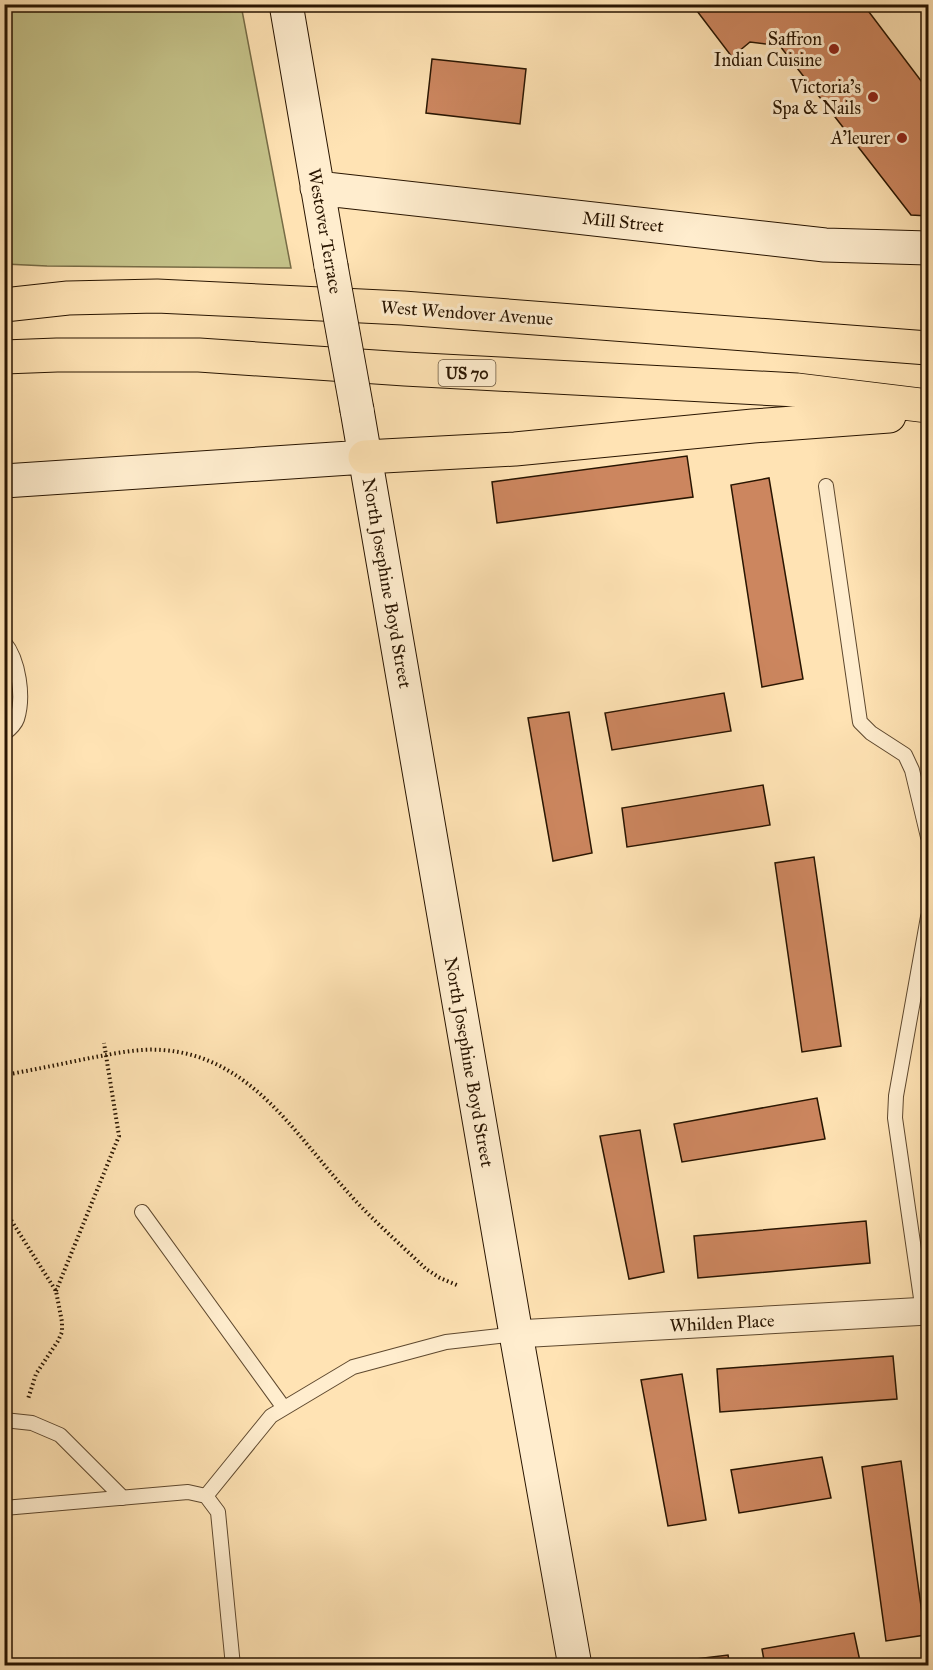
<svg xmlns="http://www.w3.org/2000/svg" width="933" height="1670" viewBox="0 0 933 1670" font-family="'IM FELL Great Primer',serif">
  <rect width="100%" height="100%" fill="#ffe3b4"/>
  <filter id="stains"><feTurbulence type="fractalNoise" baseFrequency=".00333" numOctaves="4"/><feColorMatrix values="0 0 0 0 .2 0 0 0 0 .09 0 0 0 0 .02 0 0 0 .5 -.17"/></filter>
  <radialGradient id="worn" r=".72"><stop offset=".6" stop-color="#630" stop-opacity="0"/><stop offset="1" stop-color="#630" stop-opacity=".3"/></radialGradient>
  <!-- green -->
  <path fill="#c5c38a" stroke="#776c46" stroke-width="1.5" d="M4,5H241L291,268L47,266L5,264Z"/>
  <!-- building -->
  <path fill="#cc865f" stroke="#291501" stroke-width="1.5" d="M697,4H863L928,90V216L911,215L780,46L750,42L732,57L694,7Z
    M432,59L526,69L520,124L426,113Z
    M687,456L693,497L497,523L492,482Z
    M769,478L803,679L762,687L731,485Z
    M724,693L731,731L612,750L605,713Z
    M569,712L592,853L553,861L528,718Z
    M763,785L770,825L627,847L622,808Z
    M814,857L841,1046L802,1052L775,863Z
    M817,1098L825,1139L682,1162L674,1124Z
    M640,1130L664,1272L629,1279L600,1136Z
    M866,1221L870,1263L698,1278L694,1236Z
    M893,1356L897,1399L720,1412L717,1369Z
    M682,1374L706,1520L668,1526L641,1380Z
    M822,1457L831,1498L739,1513L731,1470Z
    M901,1461L925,1635L886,1641L862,1467Z
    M854,1633L861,1666H765L762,1649Z
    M728,1655L730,1666H689L688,1660Z"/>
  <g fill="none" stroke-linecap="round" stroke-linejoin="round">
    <defs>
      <path id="lane" d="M826,486L860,722L871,733L905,755L912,770L928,837
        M4,642C19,660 24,697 17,719C15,725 9,730 4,734
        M142,1212L284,1408
        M923,1312L895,1118L896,1096L928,917
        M4,1420L32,1423L60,1435L123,1498
        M206,1496L271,1416L353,1367L446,1342L516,1334
        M4,1508L188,1492L206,1496L218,1512L233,1666"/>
      <path id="street" d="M516,1334L928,1311"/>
      <path id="secondary" d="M286,4L331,266
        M317,188L825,245L928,248
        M357,410L516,1334L575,1666
        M4,481L365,457"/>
      <path id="highway" d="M4,305L68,298L157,296L403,308L928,348
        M4,357L57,355H199L405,369L797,390L928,406
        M365,457L515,449L753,426L889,416"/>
    </defs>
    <!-- lane casing -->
    <use href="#lane" stroke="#5e482e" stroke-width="16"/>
    <!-- street casing -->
    <use href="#street" stroke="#5e482e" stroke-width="29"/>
    <!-- secondary casing -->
    <use href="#secondary" stroke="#291501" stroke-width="35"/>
    <!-- highway casing -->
    <use href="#highway" stroke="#291501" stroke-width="35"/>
    <!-- path -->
    <path stroke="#291501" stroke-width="4" stroke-dasharray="1.5 3" stroke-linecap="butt" d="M4,1075C33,1070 61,1064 90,1058C113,1054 138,1048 162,1050C249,1056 292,1130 345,1189C369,1217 399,1243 426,1269L440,1278L459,1286
      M4,1209L56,1291L62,1322V1332L58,1341L36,1374L28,1399
      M56,1291L119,1136L104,1043"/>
    <!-- lane -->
    <use href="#lane" stroke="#ffedce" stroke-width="14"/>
    <!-- street -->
    <use href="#street" stroke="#ffedce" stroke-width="27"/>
    <!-- secondary -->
    <use href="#secondary" stroke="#ffedce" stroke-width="33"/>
    <!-- highway -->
    <use href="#highway" stroke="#ffe3b4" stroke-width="33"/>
    <defs>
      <path id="secondary-bridge" d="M331,266L357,410"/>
    </defs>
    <!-- secondary-bridge casing -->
    <use href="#secondary-bridge" stroke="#291501" stroke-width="35" stroke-linecap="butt"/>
    <!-- secondary-bridge -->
    <use href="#secondary-bridge" stroke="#ffedce" stroke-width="33"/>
  </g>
  <!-- markers -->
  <g fill="#8f2418" stroke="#ffedce" stroke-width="2">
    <circle cx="834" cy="49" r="6"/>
    <circle cx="873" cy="97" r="6"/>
    <circle cx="902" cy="138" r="6"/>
  </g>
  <g text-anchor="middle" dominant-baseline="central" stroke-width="6" stroke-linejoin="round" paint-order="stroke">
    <!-- shield labels -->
    <rect fill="#ffedce" stroke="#69563e" stroke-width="1.5" x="438.5" y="360" width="57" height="26" rx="4.5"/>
    <g font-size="16" font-weight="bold" fill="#291501">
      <text x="467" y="373">US 70</text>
    </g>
    <!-- poi labels -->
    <g font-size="18" fill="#291501" stroke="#ffedce" text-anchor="end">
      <text x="822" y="39">Saffron<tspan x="822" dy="21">Indian Cuisine</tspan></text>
      <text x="861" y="87">Victoria's<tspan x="861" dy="21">Spa &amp; Nails</tspan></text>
      <text x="890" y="138">A'leurer</text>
    </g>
    <!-- street labels -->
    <g font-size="18" fill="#291501" stroke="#ffedce">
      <text transform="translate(623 222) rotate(6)">Mill Street</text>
      <text transform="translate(325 231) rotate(80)">Westover Terrace</text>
      <text transform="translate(467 313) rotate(4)">West Wendover Avenue</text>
      <text transform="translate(387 583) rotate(80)">North Josephine Boyd Street</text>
      <text transform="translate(469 1062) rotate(80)">North Josephine Boyd Street</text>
      <text transform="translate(722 1323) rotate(-3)">Whilden Place</text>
    </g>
  </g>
  <!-- margin -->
  <rect width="933" height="1670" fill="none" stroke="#ffe3b4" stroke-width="24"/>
  <rect x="6" y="6" width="921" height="1658" fill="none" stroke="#291501" stroke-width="3"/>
  <rect x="12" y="12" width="909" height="1646" fill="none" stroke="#291501" stroke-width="1.5"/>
  <rect width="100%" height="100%" filter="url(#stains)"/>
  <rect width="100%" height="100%" fill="url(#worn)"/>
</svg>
